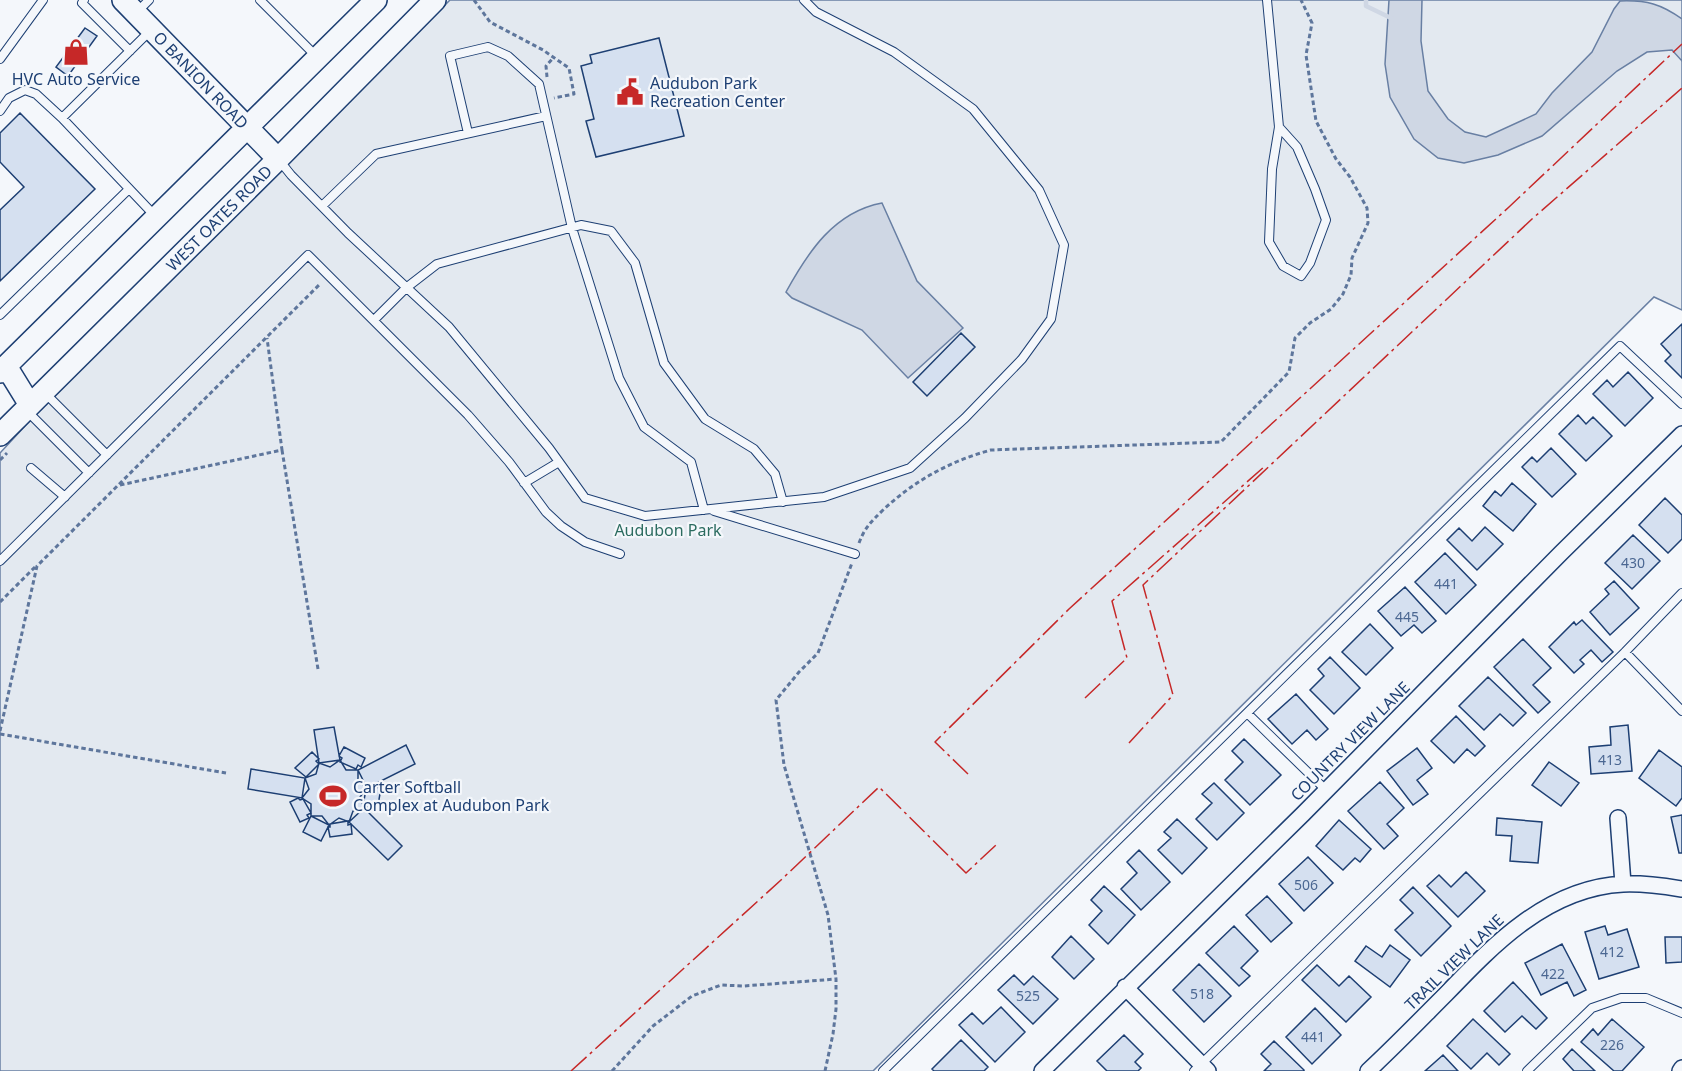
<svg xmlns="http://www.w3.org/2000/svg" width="1682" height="1071" viewBox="0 0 1682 1071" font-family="'Noto Sans',sans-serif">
  <rect width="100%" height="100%" fill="#f4f7fb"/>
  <!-- green -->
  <path fill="#e3e9f0" stroke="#687fa3" stroke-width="1.5" d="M450,0H1682V310L1654,297L873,1071H0V453L63,385Z"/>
  <!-- water -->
  <path fill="#cfd7e4" stroke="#687fa3" stroke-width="1.5" d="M1389,0H1422L1421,41L1428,91L1448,119L1465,132L1486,137L1536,114L1552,93L1592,52L1614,9L1620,1C1647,0 1661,4 1682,19V61L1672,50L1647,52L1617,71L1542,136L1498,155L1464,163L1438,158L1414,139L1390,97L1385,64Z
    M882,203L917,281L963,328L908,378L862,330L792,298L786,292C808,252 834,212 882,203Z"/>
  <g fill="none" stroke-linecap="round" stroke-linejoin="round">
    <!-- stream -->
    <path stroke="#cfd7e4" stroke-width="4.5" d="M1366,0V6L1393,19"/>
  </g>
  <!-- building -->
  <path fill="#d5e0f0" stroke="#1d3f73" stroke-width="1.5" d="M85,28L97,36L68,76L56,67Z
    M659,38L684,136L596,157L586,121L594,119L581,66L592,63L590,55Z
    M20,113L95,189L0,281V210L24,187L0,162V133Z
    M1682,324V378L1665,361L1671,355L1661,344Z
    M961,333L975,347L927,396L913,382Z
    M1628,372L1653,398L1625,426L1593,394L1607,380L1613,387Z
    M1578,415L1586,424L1593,417L1612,436L1586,461L1559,434Z
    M1551,448L1576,474L1552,497L1522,467L1532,457L1537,462Z
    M1512,483L1536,504L1513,531L1483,506L1495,491L1501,496Z
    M1665,498L1682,515V539L1668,553L1639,525Z
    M1485,527L1503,544L1477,570L1447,540L1459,528L1472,541Z
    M1633,535L1660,561L1632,589L1605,563Z
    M1445,553L1476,585L1446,614L1415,582Z
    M1614,581L1639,608L1610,635L1590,612L1609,594L1605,589Z
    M1405,587L1436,621L1422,633L1414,625L1401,636L1378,611Z
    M1582,620L1613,652L1602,662L1591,650L1580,660L1584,664L1574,673L1549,647L1574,622L1576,625Z
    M1370,624L1393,648L1366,675L1342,652Z
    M1523,639L1551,668L1533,685L1550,702L1538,713L1494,667Z
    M1330,657L1360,688L1334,714L1310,690L1324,676L1318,669Z
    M1488,677L1526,713L1513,726L1500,714L1484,730L1459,706Z
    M1296,694L1328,729L1316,740L1307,730L1292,744L1268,719Z
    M1456,716L1485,746L1475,756L1467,749L1454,763L1431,741Z
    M1628,725L1632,771L1591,774L1589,747L1611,745L1610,727Z
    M334,727L340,760L319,763L314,730Z
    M1244,739L1281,775L1250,805L1225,780L1243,762L1232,751Z
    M406,745L415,764L367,788L358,770Z
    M344,747L365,758L361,767L358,765L356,769L340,762L342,758L339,756Z
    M1417,748L1432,768L1417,780L1428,794L1413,805L1387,771Z
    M1659,750L1682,767V798L1676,806L1639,778Z
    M312,752L319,759L316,761L319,764L306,777L295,768Z
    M340,760L346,770H358V781L367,788L360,797L364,808L353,811L349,822L339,818L329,825L322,816H311V804L302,798L309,789L305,778L316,774L319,763L330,767Z
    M1549,762L1579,783L1561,806L1532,785Z
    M251,769L305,778L302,798L248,789Z
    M1380,782L1404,808L1387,824L1398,836L1384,849L1348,811Z
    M1214,783L1244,813L1217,840L1196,819L1212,803L1202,794Z
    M370,786L381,788L377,811L366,809L367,807L363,806L366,789H370Z
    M298,798L300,800L303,799L311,813L307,815L309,818L300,822L290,802Z
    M364,808L402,846L388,860L349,822Z
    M1682,815V853H1679L1671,817Z
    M311,816L329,825L321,841L303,832Z
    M1497,818L1542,822L1538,863L1510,861L1512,836L1496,835Z
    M1177,819L1207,848L1182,874L1158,850L1171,838L1164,832Z
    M1339,820L1371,849L1360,862L1355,858L1343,870L1316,846Z
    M348,821V825L351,824L352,834L330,837L328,827H330V824Z
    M1139,850L1170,882L1141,910L1121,889L1137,873L1127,862Z
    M1308,857L1333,883L1304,911L1279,884Z
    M1466,872L1485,891L1458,917L1427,886L1439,875L1451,887Z
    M1104,886L1135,915L1108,944L1089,925L1102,911L1091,900Z
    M1413,887L1451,926L1421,956L1395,930L1413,913L1400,900Z
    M1267,896L1292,923L1271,942L1246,915Z
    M1234,926L1258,951L1241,968L1250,976L1239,986L1206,953Z
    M1605,926L1608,935L1627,929L1639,967L1599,979L1585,932Z
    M1071,936L1094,959L1074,979L1052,957Z
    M1665,937H1682V962L1666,963Z
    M1562,944L1586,990L1574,996L1567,982L1541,995L1525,963Z
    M1390,945L1410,960L1390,987L1355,961L1366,946L1382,957Z
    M1199,964L1231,996L1204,1022L1173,990Z
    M1317,965L1339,986L1349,976L1371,997L1346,1022L1302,980Z
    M1014,975L1024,985L1033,976L1058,999L1033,1024L998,990Z
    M1513,982L1547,1018L1536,1029L1522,1016L1505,1032L1484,1011Z
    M1001,1007L1025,1032L995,1062L959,1025L972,1013L983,1024Z
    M1315,1008L1341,1035L1312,1064L1286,1037Z
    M1473,1019L1510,1054L1499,1065L1487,1053L1471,1069L1447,1046Z
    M1612,1019L1644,1047L1622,1071H1614L1581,1042L1593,1029L1598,1035Z
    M1124,1035L1143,1054L1135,1062L1141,1068L1138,1071H1107L1097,1061Z
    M961,1040L988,1067L984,1071H934L932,1069Z
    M1274,1041L1304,1070V1071H1264L1271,1064L1261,1054Z
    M1572,1049L1595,1071H1574L1563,1059Z
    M1443,1055L1458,1071H1425Z"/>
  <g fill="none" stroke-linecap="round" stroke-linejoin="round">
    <defs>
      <path id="lane" d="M84,0L82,3L130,51
        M260,0L316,56
        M1267,0L1279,127L1272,169L1269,242L1283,266L1301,276L1310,263L1326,220L1315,189L1297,147L1279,127
        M137,12L149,0
        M151,30L62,118L156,217
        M0,59L43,0
        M0,111L9,98L25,90L36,94L62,118
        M468,133L450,56L488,47L508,56L539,84L572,228L619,378L644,427L691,462L704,510
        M279,160L291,175L348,233L449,327L549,448L585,498L645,516L824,497L910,468L965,418L1022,359L1051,319L1064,245L1039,190L973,109L894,52L816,12L804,0
        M322,206L376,154L546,116
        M0,315L129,189
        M374,320L406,288L437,264L581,225L611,231L635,263L664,363L705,419L754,449L775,474L783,502
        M43,399L48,396L107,455
        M30,408L31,415L89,473
        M31,468L65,497
        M524,483L559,462
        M714,511L855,554
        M0,561L308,255L468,415L509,462L546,512L561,526L585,542L620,554
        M1625,652L1682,711
        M1247,713L1326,790
        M883,1071L1620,346L1682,404
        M1194,1071L1625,652L1682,593
        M1527,1071L1592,1008L1621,998H1646L1682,1013"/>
      <path id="street" d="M1618,818L1623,884
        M1125,987L1208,1071
        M1042,1071L1303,814L1561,553L1682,434
        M1368,1071C1395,1046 1420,1020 1446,994C1495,943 1548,888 1623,884C1642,883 1663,886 1682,889
        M1680,1071L1682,1068"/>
      <path id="secondary" d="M123,0L278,159
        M6,366L30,405
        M0,372L376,0
        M0,435L278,159L435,0"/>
    </defs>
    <!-- lane casing -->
    <use href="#lane" stroke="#1d3f73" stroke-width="10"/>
    <!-- street casing -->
    <use href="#street" stroke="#1d3f73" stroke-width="18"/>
    <!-- secondary casing -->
    <use href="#secondary" stroke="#1d3f73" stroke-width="24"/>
    <!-- path -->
    <path stroke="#5e769c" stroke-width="3" stroke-dasharray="4.5 3" stroke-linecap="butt" d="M474,0L490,22L543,50L569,68L574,94L554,98
      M547,77L546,66L553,58
      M282,450L318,669
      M0,460L7,453
      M120,485L282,450L267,338
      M859,543C865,527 871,522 883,510C914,481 950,461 991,450L1221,442L1289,372L1295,338L1310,323L1331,309L1343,294L1351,275L1352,258L1368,223L1367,208L1350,177L1336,159L1316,121L1306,55L1312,23L1301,0
      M0,602L35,567
      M0,731L37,566L320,284
      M0,734L226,773
      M612,1071L653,1026L692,996L721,985L744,986L836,979
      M825,1071L833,1034L836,1009V979L828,915L784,765L776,700L799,672L818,653L852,563"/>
    <!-- lane -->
    <use href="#lane" stroke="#f4f7fb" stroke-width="8"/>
    <!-- street -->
    <use href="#street" stroke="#f4f7fb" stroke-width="15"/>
    <!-- secondary -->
    <use href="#secondary" stroke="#f4f7fb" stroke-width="21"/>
    <!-- power -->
    <path stroke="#c62828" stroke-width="1.5" stroke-dasharray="21 4.5 3 4.5" stroke-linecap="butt" d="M1085,698L1127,658L1112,601L1265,466
      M1129,743L1173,695L1143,585L1532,219L1682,88
      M968,774L935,742L1069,609L1509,207L1682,44
      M571,1071L781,880L879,787L966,873L996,845"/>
  </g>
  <!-- icons -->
  <defs>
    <symbol id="shop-bare" viewBox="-9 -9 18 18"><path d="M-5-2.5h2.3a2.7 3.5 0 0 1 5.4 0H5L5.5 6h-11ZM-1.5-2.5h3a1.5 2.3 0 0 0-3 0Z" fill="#c62828" stroke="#f4f7fb" stroke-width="2.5" paint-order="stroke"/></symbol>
    <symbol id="civic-bare" viewBox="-9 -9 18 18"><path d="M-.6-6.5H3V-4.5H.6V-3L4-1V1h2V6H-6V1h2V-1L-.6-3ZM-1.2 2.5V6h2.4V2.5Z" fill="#c62828" stroke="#f4f7fb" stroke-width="2.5" paint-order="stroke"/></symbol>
    <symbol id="stadium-bare" viewBox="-9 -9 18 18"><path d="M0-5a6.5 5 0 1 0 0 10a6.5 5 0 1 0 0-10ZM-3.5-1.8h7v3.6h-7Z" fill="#c62828" stroke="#f4f7fb" stroke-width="2.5" paint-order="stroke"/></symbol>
  </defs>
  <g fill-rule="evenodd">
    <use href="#shop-bare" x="57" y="33" width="38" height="38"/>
    <use href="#civic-bare" x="611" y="73" width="38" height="38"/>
    <use href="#stadium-bare" x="314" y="777" width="38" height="38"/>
  </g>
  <g text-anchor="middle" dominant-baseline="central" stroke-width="4.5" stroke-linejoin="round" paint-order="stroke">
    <!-- number labels -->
    <g font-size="14" fill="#4b6792">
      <text x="1633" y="562">430</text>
      <text x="1446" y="583">441</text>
      <text x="1407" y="616">445</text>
      <text x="1610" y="759">413</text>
      <text x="1306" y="884">506</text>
      <text x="1612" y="951">412</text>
      <text x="1553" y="973">422</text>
      <text x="1202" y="993">518</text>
      <text x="1028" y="995">525</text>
      <text x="1313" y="1036">441</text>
      <text x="1612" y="1044">226</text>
    </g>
    <!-- poi labels -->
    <g font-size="16" fill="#1d3f73" stroke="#f4f7fb" text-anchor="start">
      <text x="76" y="79" text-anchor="middle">HVC Auto Service</text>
      <text x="650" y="83">Audubon Park<tspan x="650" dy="18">Recreation Center</tspan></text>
      <text x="353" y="787">Carter Softball<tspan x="353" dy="18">Complex at Audubon Park</tspan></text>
    </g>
    <!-- street labels -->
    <g font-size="16" fill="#1d3f73" stroke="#f4f7fb">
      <text transform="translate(201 80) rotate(46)">O BANION ROAD</text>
      <text transform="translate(219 218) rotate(-45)">WEST OATES ROAD</text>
      <text transform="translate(1350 741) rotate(-45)">COUNTRY VIEW LANE</text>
      <text transform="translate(1454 962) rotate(-44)">TRAIL VIEW LANE</text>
    </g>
    <!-- park labels -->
    <g font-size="16" fill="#2c6c60" stroke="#f4f7fb">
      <text x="668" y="530">Audubon Park</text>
    </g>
  </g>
</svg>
